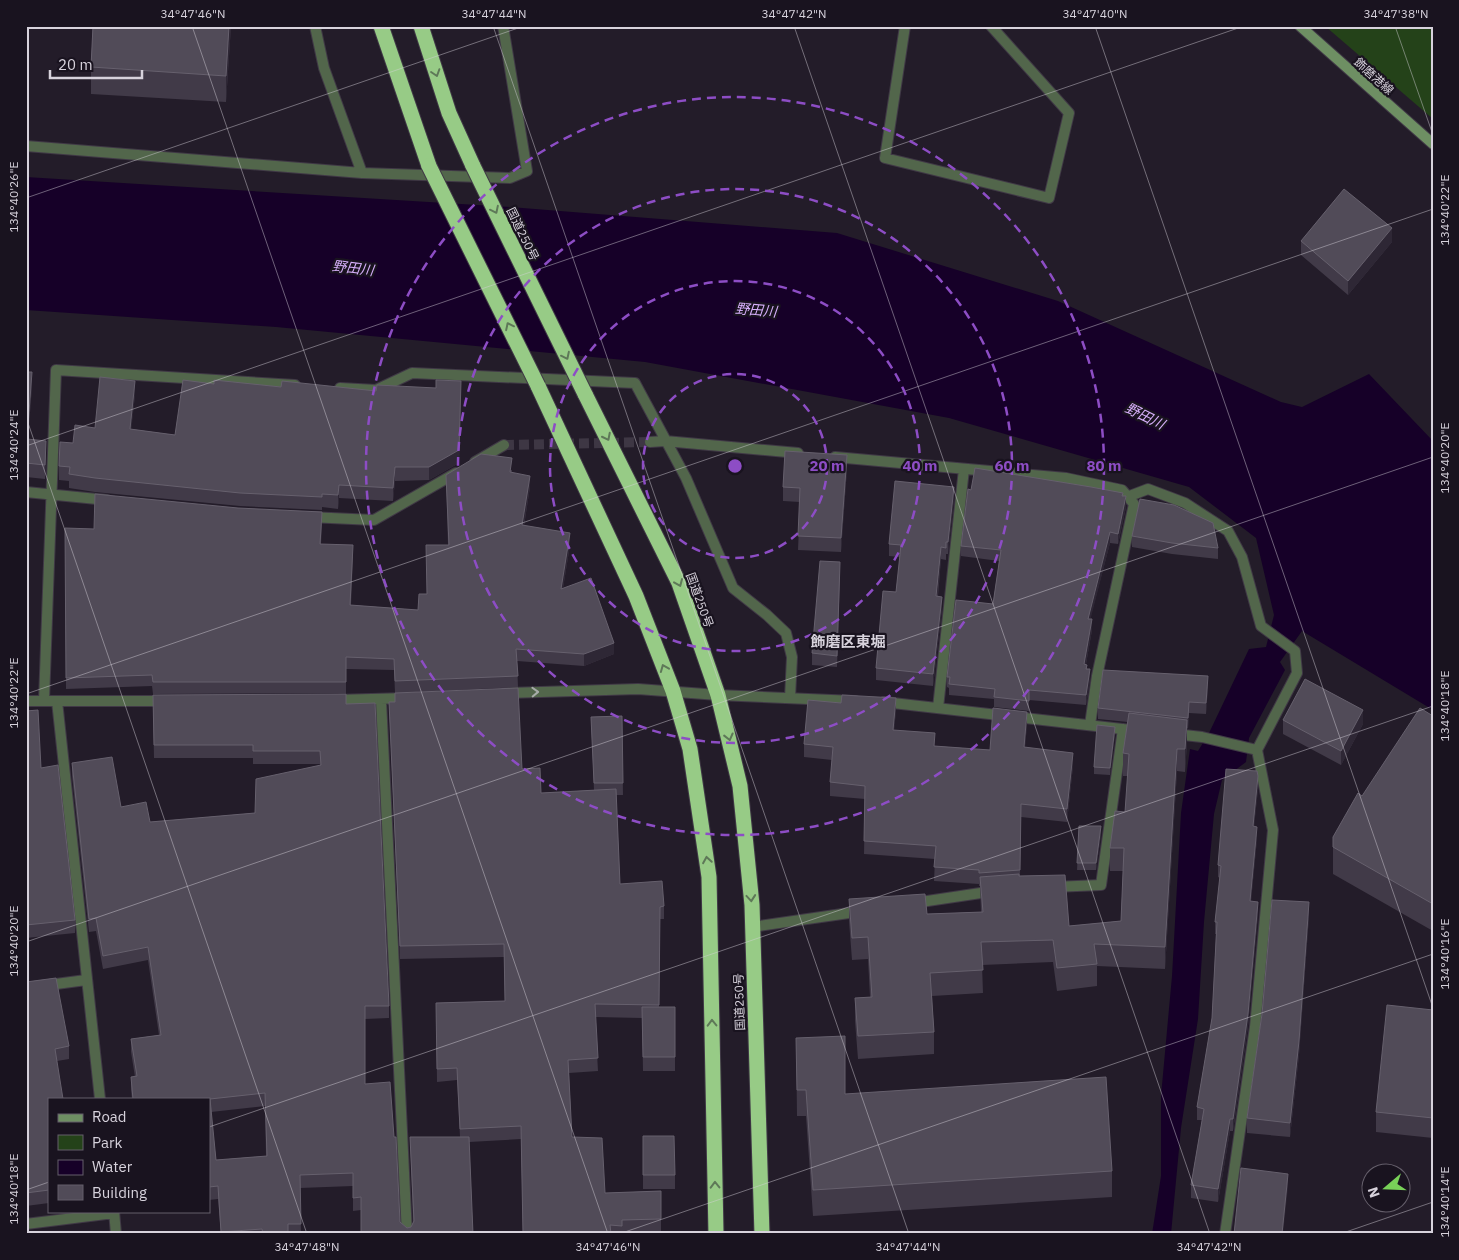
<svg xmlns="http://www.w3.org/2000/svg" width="1459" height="1260" viewBox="0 0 1459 1260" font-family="'IBM Plex Sans','Noto Sans JP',sans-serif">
  <rect width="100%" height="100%" fill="#231c29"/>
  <!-- green -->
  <path fill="#244219" d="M1325,26H1433V119Z"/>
  <!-- water -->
  <path fill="#160028" d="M26,177L510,207L837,233L1058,301L1281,402L1302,407L1369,374L1433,441V710L1302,631L1280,662L1285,670L1249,738L1246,762L1222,780L1214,814L1204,922L1198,1019L1181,1128L1171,1234H1152L1161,1176V1096L1172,976L1181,813L1190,749L1198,751L1209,733L1249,649L1266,647L1274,615L1256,538L1189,487L949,418L645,362L276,327L26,310Z"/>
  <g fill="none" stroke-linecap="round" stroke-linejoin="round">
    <!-- street-tunnel -->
    <path stroke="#3e3744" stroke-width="10" stroke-dasharray="10 5" stroke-linecap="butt" d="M504,445L650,442"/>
    <defs>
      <path id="street" d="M315,26L324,68L362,173
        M905,26L885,158L1049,198L1069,113L991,26
        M26,146L362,173L510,178L527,171L503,26
        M340,388L376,390L412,373L635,383L686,478L733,588L767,615L786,633L792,657L790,698
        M650,442L665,441L798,453
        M835,457L1066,478L1122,490L1134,504L1097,676L1090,725
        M475,462L504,445
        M26,492L107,500
        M1127,497L1148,489L1185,503L1228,531L1242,557L1261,626L1295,651L1297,673L1257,750L1273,830L1255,1027L1225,1234
        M309,517L374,520L456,473
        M505,693L638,689L718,695L855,701
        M335,700L408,698
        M381,700L407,1234
        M26,701H165
        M44,701L56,370L295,385
        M57,701L100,1099
        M884,702L1140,731
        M938,708L964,469
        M1175,734L1202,737L1257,750
        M1053,887L1101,885L1123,729
        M914,903L994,891
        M752,927L863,911
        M26,988L86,980
        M114,1211L116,1234
        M26,1224L114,1213"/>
      <path id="secondary" d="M1300,26L1433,144"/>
      <path id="highway" d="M381,26L429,166
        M421,26L449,113L473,166
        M538,386L636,596L673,691L690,749L709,877L716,1234
        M585,394L679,583L718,695L740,786L752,905L762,1234"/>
    </defs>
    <!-- street casing -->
    <use href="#street" stroke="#403946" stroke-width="12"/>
    <!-- secondary casing -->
    <use href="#secondary" stroke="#403946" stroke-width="12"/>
    <!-- highway casing -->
    <use href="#highway" stroke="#403946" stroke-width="17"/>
    <!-- street -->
    <use href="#street" stroke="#52664b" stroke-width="10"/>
    <!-- secondary -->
    <use href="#secondary" stroke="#6e8f63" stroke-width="10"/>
    <!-- highway -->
    <use href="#highway" stroke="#97cb86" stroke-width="15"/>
    <defs>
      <path id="highway-bridge" d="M429,166L538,386
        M473,166L585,394"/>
    </defs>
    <!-- highway-bridge casing -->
    <use href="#highway-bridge" stroke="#403946" stroke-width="17" stroke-linecap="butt"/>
    <!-- highway-bridge -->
    <use href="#highway-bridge" stroke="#97cb86" stroke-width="15"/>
  </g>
  <!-- wall -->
  <path fill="#413a48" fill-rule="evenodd" d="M93,26H231L226,102L91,94V67Z
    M1301,241L1392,242L1348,295L1301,255Z
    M26,372L32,386L28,439L46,455L45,479L26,477Z
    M214,384L461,395L459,463L429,480L395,481L393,501L339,498L338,509L322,507V510L240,506L95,492L69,488V481L59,480V466L73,443L95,428L135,395L131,429L175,435Z
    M847,469L841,552L798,550L800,502L783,501V487Z
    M512,470V472L530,487L524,526L570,545L563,588L614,654L584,666L517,661L518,687L395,693L394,670L346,669V693L153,694L152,686L66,689L65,528L94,529L322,524L321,544L353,557L351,605L418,610L427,594L448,545L446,475Z
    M1123,496L1126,507L1118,544L1110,543L1090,619L1092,630L1086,664L1090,680L1086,705L1029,700V711L994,707V699L949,695V688L947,687V677L993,604L999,561L961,556V546Z
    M954,499L948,554H946V560L941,559L938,596L942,609L933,686L876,680V668L896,592L900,557L889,556V544Z
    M1132,536L1218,548V559L1172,554L1132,547Z
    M840,574L837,667L812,665V653Z
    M1208,687L1206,714L1189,713L1188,729L1187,728V742L1185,772L1177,771L1165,969L1097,966V986L1057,991L1053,962L982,965L983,993L932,996L934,1032V1054L858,1059L855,1021V998L870,997L868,959L852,960L849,921V899L927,914L981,912L980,886H979V884L934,881L935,859L864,854L865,799L830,796V782L832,760L804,757V744L896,711L894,730L935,746L990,750L1027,725L1025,747L1073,766L1067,822L1021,817L1020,876L1069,926L1121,921L1123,871H1110V848L1125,812L1128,776H1123V753L1128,722L1098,719V708Z
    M389,702L522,769L541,793L594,790L591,717L622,716L623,795H616L620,884L664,906V919H660L659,1007H675V1071H643L642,1018L595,1017L598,1071L569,1073L572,1137L605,1193L661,1191V1232H622V1234H523L521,1139L469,1142L473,1234H361V1210L353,1211V1186L300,1188L301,1234H221L218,1199L209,1200V1099H132L131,1090V1077H135L131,1052V1039L159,1035L148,960L103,969L96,931L89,932L72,776V763L121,807L150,822L255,813L320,766V764H253V758H154L153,708L346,704L389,1006V1018L365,1019V1084L400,1222L407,1228L411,1227L413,1222L410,1137H460L457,1080L437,1082L436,1003L505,1001L504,957L400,959ZM265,1106L266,1156L216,1160L211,1112Z
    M26,711L41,768L75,920V933L26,938Z
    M1433,716V931L1333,874V837L1362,796Z
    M1283,720L1363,724L1341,765L1283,734Z
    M1115,734L1110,775L1094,774V767Z
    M1258,789L1254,826L1257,839L1251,901L1258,914L1248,1026L1233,1131H1230L1218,1202L1191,1198V1185L1202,1120H1197V1107L1212,1018L1216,934H1215V922L1220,878L1218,877V865Z
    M1079,826L1101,834L1096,870H1077Z
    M1309,916L1299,1055L1290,1137L1247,1133V1118Z
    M26,982L69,1046V1059L57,1061L49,1099V1203L26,1206Z
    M1433,1010V1138L1376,1132V1112Z
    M796,1038L845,1094L1112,1171V1197L813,1216L806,1116H797Z
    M643,1136L675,1175V1189H643Z"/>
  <!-- shaded-wall -->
  <path fill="#2e2735" d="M229,26H231L226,102V76Z
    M1392,228V242L1348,295V281Z
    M32,372V386L27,453V439Z
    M135,381V395L130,443V429Z
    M461,381L459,463L429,480V467Z
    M847,455V469L841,552V538Z
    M395,467V481L393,501V488Z
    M530,476V487L522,537V525Z
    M339,485V498L338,509V495Z
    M954,487V499L948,554V542Z
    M1126,496V507L1118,544V534Z
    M1110,532V543L1088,629V619Z
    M570,533V545L561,601V589Z
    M941,547V559L936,608V596Z
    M840,562V574L837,667V656Z
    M942,597V609L933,686V674Z
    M1092,619V630L1084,675V664Z
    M614,643V654L584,666V654Z
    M1090,669V680L1086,705V695Z
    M1208,676V687L1206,714V703Z
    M896,698V711L893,743V730Z
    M1189,702V713L1188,729V718Z
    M1363,710V724L1341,765V751Z
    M1027,712V725L1024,760V747Z
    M1187,720V742L1185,772V749Z
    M1115,727V734L1110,775V768Z
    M1177,749V771L1165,969V947Z
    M1073,753V766L1067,822V809Z
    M1258,776V789L1253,838V826Z
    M1101,826V834L1096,870V863Z
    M1257,827V839L1250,913V901Z
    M1258,902V914L1248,1026L1233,1131V1119Z
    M1309,902V916L1299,1055L1290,1137V1123Z
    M1230,1119V1131L1218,1202V1189Z
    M1288,1174V1188L1283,1234H1282Z"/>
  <!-- building -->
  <path fill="#514b58" stroke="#66606d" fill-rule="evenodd" d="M93,26H229L226,76L91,67Z
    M1344,189L1392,228L1348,281L1301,241Z
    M26,372H32L27,439L46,441L45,465L26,463Z
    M100,377L135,381L130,429L175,435L183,380L214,384V380L281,387L282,381L376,391L377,385L436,388V380L461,381L459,450L429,467H395L393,488L339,485L338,495L322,494V497L240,493L95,478L69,474L70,467L59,466L60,442L73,443L75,425L95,428Z
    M785,451L847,455L841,538L798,536L800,488L783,487Z
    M481,454L512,458L510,472L530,476L522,525L570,533L561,589L591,578L614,643L584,654L516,649L518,676L395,681L394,659L346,657V682H153L152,675L66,678L65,528L94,529L95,494L238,508L322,512L320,544L353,545L350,605L418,610L419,594H427L426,545H449L446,475Z
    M975,468L1091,487L1123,493L1122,496H1126L1118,534L1110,532L1088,619H1092L1084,664L1087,665L1086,669H1090L1086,695L1029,690V701L994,697L995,689L949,684L950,677H947L956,600L993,604L1001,550L961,546L968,489L971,490Z
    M895,481L954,487L948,542H946V548L941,547L936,596L942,597L933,674L876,668L883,591L896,592L901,545L889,544Z
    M1140,499L1174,505L1213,523L1218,548L1172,543L1132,536Z
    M820,561L840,562L837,656L812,653Z
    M1103,670L1208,676L1206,703L1189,702L1188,718L1098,708Z
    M1305,679L1363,710L1341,751L1283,720Z
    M518,688L522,769L540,768L541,793L616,789L620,884L662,881L664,906L660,907L659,1005L595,1004L598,1058L568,1060L572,1137L602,1138L605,1193L661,1191V1219L622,1220V1226L610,1225L611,1234H523L521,1126L460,1129L457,1068L437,1069L436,1003L505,1001L504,944L400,946L389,702H395V693Z
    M346,694V704L375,703L389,1006H365V1084L390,1082L394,1137H396L400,1222L407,1228L411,1227L414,1221L410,1137H469L473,1234H361V1197L353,1198V1173L300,1175L301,1224H288V1234H263L262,1229L221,1232L218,1186L209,1187V1099H133L131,1077L137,1076L131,1039L161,1035L148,947L103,956L96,918L89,919L72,763L112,757L121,807L146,802L150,822L255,813L256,779L321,765L320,751H253V745H154L153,695ZM265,1093L267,1156L216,1160L210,1099Z
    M842,695L896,698L893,730L935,733L934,746L990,750L993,708L1027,712L1024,747L1073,753L1067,809L1021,804L1020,870L979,873V870L934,867L936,846L864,841L865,786L830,782L833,747L804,744L808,700L841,703Z
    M1420,708L1433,716V904L1333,847V837L1358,793L1362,796Z
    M38,710L41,768L58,765L75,920L26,925V711Z
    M1129,713L1187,720L1185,749H1177L1165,947L1094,944L1097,964L1057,968L1053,940L981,942L983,970L930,973L934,1032L858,1036L855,998L872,997L868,937L852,938L849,899L925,894L927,914L983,912L980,877L1019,874V876L1065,875L1069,926L1121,921L1124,848H1110L1115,811L1125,812L1129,754L1123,753Z
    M622,716L623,783H594L591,717Z
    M1097,725L1115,727L1110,768L1094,767Z
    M1226,769L1257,771L1258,776L1253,826L1257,827L1250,901L1258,902L1248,1014L1233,1119H1230L1218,1189L1191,1185L1204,1109L1197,1107L1212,1018L1217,922H1215L1221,866L1218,865Z
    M1079,826H1101L1096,863H1077Z
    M1272,900L1309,902L1299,1041L1290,1123L1247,1118L1262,1014Z
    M56,978L69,1046L55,1049L63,1099H49V1190L26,1193V982Z
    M1387,1005L1433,1010V1118L1376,1112Z
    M642,1007H675V1057H643Z
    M845,1036V1094L1106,1077L1112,1171L813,1190L806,1090H797L796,1038Z
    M643,1136H674L675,1175H643Z
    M1241,1168L1288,1174L1282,1234H1234Z"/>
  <!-- one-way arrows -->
  <defs><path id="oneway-chevron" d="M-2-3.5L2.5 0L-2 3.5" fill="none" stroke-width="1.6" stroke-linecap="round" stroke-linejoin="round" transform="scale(1.25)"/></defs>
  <g stroke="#5e7858">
    <use href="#oneway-chevron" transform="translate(436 73) rotate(72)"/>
    <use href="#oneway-chevron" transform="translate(495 210) rotate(64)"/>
    <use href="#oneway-chevron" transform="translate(509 326) rotate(-116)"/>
    <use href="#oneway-chevron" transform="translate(566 356) rotate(64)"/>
    <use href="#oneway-chevron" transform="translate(607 437) rotate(63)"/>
    <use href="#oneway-chevron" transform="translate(679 583) rotate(67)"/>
    <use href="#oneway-chevron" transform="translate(664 668) rotate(-112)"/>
    <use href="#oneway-chevron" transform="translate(729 737) rotate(76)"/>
    <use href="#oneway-chevron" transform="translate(707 860) rotate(-99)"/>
    <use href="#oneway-chevron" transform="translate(751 898) rotate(85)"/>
    <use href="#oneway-chevron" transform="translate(712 1023) rotate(-91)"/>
    <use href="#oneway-chevron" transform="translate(715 1185) rotate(-91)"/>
  </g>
  <use stroke="#a8aca9" href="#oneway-chevron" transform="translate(535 692) rotate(-2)"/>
  <!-- ticks -->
  <path fill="none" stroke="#d7d2dc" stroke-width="1" stroke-opacity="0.45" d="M192,26L608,1234M493,26L909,1234M794,26L1210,1234M1095,26L1433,1008M1395,26L1433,135M26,198L524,26M26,417L307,1234M26,446L1244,26M26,694L1433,209M26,942L1433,457M209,1127L1433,706M26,1190L49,1182M619,1234L1433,954M1340,1234L1433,1202"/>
  <!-- distance rings -->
  <g fill="none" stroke="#8d4dc5" stroke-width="2.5" stroke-dasharray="9 6">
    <circle cx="735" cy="466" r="92"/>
    <circle cx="735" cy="466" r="185"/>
    <circle cx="735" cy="466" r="277"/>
    <circle cx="735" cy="466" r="369"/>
  </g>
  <g text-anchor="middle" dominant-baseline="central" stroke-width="4.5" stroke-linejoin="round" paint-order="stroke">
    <!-- street labels -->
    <g font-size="12" fill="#d7d2dc" stroke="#19131f">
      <text transform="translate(1374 76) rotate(42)">飾磨港線</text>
      <text transform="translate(523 234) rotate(64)">国道250号</text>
      <text transform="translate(700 600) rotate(70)">国道250号</text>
      <text transform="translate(739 1002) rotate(-92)">国道250号</text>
    </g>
    <!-- water labels -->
    <g font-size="14" font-style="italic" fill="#d7b0fb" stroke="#19131f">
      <text transform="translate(353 268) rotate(7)">野田川</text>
      <text transform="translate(756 310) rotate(5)">野田川</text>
      <text transform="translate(1145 416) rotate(26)">野田川</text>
    </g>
    <!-- quarter labels -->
    <g font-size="15" font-weight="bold" fill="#d7d2dc" stroke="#19131f">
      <text x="848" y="641">飾磨区東堀</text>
    </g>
  </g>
  <circle cx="735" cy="466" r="8" fill="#8d4dc5" stroke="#19131f" stroke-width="2.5"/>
  <g font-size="15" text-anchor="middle" font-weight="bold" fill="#8d4dc5" stroke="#19131f" stroke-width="4.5" stroke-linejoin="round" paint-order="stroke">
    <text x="827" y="471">20 m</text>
    <text x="920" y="471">40 m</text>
    <text x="1012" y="471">60 m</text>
    <text x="1104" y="471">80 m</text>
  </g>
  <!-- border -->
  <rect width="1459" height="1260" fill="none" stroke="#19131f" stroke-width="55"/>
  <!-- legend -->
  <rect x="48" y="1098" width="162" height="115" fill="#19131f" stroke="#655f6b"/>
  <rect x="58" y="1114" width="25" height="8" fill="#6e8f63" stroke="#655f6b"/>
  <text x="92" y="1122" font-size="15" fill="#d7d2dc">Road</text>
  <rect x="58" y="1135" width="25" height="15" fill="#244219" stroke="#655f6b"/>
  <text x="92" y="1148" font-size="15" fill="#d7d2dc">Park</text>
  <rect x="58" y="1160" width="25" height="15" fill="#160028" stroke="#655f6b"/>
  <text x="92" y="1172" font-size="15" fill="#d7d2dc">Water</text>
  <rect x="58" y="1185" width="25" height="15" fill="#514b58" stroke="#655f6b"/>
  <text x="92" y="1198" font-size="15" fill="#d7d2dc">Building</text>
  <!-- north arrow -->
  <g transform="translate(1386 1188) rotate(251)"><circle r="24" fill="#19131f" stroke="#655f6b"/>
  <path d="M0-4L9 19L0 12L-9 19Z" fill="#78d158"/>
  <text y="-8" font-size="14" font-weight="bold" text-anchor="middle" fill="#d7d2dc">N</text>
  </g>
  <!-- scale -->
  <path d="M50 70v8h92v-8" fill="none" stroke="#d7d2dc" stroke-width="2.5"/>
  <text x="58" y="70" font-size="15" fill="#d7d2dc" stroke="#19131f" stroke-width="4" paint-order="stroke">20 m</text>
  <rect x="28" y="28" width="1404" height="1204" fill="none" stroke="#d7d2dc" stroke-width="2"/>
  <g font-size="12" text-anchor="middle" fill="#d7d2dc">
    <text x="193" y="18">34°47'46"N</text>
    <text x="494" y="18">34°47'44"N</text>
    <text x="794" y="18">34°47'42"N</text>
    <text x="1095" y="18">34°47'40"N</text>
    <text x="1396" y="18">34°47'38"N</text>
    <text transform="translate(14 197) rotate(-90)" y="4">134°40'26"E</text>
    <text transform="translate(1445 210) rotate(-90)" y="4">134°40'22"E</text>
    <text transform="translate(14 445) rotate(-90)" y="4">134°40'24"E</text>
    <text transform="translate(1445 458) rotate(-90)" y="4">134°40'20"E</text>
    <text transform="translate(14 693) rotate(-90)" y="4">134°40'22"E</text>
    <text transform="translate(1445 706) rotate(-90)" y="4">134°40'18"E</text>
    <text transform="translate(14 941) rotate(-90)" y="4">134°40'20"E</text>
    <text transform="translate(1445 954) rotate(-90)" y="4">134°40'16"E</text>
    <text transform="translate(14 1189) rotate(-90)" y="4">134°40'18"E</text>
    <text transform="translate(1445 1202) rotate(-90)" y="4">134°40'14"E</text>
    <text x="307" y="1251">34°47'48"N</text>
    <text x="608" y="1251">34°47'46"N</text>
    <text x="908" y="1251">34°47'44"N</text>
    <text x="1209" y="1251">34°47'42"N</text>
  </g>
</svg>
